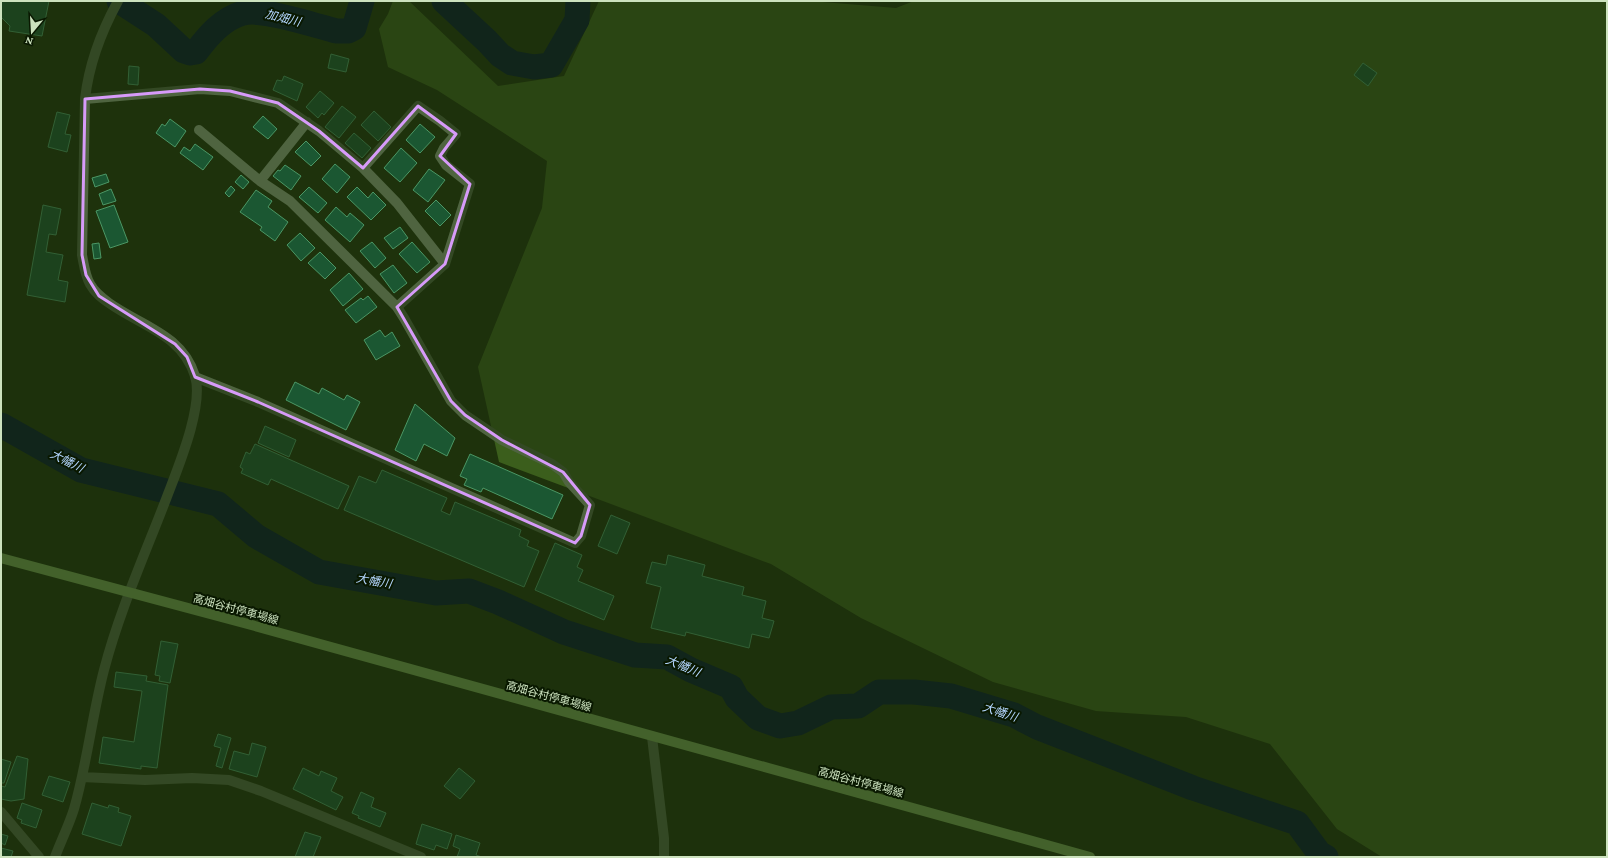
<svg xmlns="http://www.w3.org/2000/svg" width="1608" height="858" viewBox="0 0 1608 858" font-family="'Crimson Pro','Noto Sans JP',serif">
  <rect width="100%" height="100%" fill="#1e320c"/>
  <!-- green -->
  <path fill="#3b5e1c" d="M393,1H409L498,86L564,76L599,1H810L896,8L914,1H1607V857H1382L1337,829L1270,744L1186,717L1096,711L993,682L861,618L771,564L499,462L478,367L542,208L547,161L437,90L388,67L379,29L388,14Z"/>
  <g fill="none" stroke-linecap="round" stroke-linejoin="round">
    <!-- river -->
    <path stroke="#03172e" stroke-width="25" d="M119,1L156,25L184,51L190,53L196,52C208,36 222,19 243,13C263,8 314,25 336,31H348L354,28L362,1
      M444,1L487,41L500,55L512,63L534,67L551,65L577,20L578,1
      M1,425L81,470L218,504L256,536L319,572L436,593L469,591L498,602L564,632L635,655L667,657L691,670L731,687L737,698L758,718L780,726L798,723L831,707L858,706L879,692H914L951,696L1014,715L1037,727L1193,788L1297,823L1319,853L1326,857"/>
  </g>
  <!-- building -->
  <path fill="#1b5732" stroke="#4b9765" d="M1,1H49L42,36L9,31L10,26L1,17Z
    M331,54L349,59L346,72L328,68Z
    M1363,63L1377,73L1368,86L1354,75Z
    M129,66L139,67L138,85L128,84Z
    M284,76L303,84L297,101L273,90L277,80L282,81Z
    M320,91L334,103L324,115L322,113L318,118L306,107Z
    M342,106L356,117L339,138L325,127Z
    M374,111L391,127L378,141L361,125Z
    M57,112L70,115L65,134L71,135L67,152L48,147Z
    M263,116L277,129L268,139L253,127Z
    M170,119L186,131L175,147L156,133L162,124L165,126Z
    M420,124L435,137L420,153L406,140Z
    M354,133L371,148L362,158L345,143Z
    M306,141L321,156L311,166L295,152Z
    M195,144L213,157L203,170L180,153L184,147L190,151Z
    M401,148L417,163L400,182L384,168Z
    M335,164L350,177L337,193L322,179Z
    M285,165L301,176L291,190L273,176L278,170L280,171Z
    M429,169L445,180L428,202L413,190Z
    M106,174L109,182L95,187L92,178Z
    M241,175L249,182L243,189L235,182Z
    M231,186L235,190L229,197L225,193Z
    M309,187L327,203L318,213L299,197Z
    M357,187L368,198L373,192L386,205L371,220L347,197Z
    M111,189L116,201L103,205L99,194Z
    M256,190L272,201L268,207L288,222L275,241L260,230L262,227L240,212Z
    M436,200L451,215L440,226L425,211Z
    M43,205L61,209L56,235L49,234L46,252L63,255L58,280L68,282L65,302L27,295Z
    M114,205L128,242L110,248L96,211Z
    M336,207L347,217L350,213L364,225L350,242L325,220Z
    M400,227L408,238L393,249L384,238Z
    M300,233L315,248L301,261L287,245Z
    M372,242L386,258L375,268L360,251Z
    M412,242L430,262L417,273L399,254Z
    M99,243L101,258L94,259L92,244Z
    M320,252L336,268L325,279L308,263Z
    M393,265L407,283L394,293L380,274Z
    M349,273L363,289L343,306L330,290Z
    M368,296L377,307L356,323L345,310L361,298L363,300Z
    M380,330L385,337L392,332L400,346L376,360L364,340Z
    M295,382L319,394L322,388L344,400L347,395L360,402L346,430L286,400Z
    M415,404L455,438L447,456L424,444L416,461L395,450Z
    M265,426L296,440L289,457L258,443Z
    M255,444L349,486L338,509L271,479L268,485L241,473L243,469L240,467L246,452L250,454Z
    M470,454L563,495L552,519L483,488L481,492L464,485L467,479L460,476Z
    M382,470L447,498L441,511L450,515L455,502L521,530L519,536L529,541L527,546L539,551L524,587L344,510L359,476L376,483Z
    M611,515L630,523L617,554L598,546Z
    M555,543L582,555L577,567L583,570L578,581L614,596L604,620L535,590Z
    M668,555L705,565L702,576L744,587L742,595L766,601L762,618L774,621L769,638L752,634L749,648L686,632L685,636L651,628L661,587L646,583L652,562L666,565Z
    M161,641L178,644L170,683L159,681L160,676L155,675Z
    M116,672L147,676L146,681L168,685L157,768L141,766V769L99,763L103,737L134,742L142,691L114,687Z
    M218,734L231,738L222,768L216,766L221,748L214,746Z
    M252,743L266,747L257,777L229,769L234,751L249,755Z
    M17,756L28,759L24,799L11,801L1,799V786L5,787Z
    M1,759L11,762L4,783H1Z
    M303,768L319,776L321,771L337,778L331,791L343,797L336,810L293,789Z
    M459,768L475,781L460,799L444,786Z
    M49,776L70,782L63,802L42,795Z
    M361,792L374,798L371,807L386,813L380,827L358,818L359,816L352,813Z
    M22,803L42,810L36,828L21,823L22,820L17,818Z
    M92,803L108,808L109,805L119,808L118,812L131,816L121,846L82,834Z
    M422,824L452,834L447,849L436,845L434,850L416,844Z
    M305,832L321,837L313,857H295Z
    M1,834L8,836L5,845L1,843Z
    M456,835L480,843L476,855L482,857H457L460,849L453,846Z
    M1,848L13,851L11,857H1Z"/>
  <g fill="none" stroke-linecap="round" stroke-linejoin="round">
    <!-- minor -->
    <path stroke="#4f6440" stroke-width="10" d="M85,99L200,89L230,91L278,103L319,131L363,168L418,106L440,121L456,134L444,148L440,156L446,165L470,184L445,264L397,307
      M199,130L260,181
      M363,168L397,203L445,264
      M195,377L258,402L575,543L581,536L590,505L569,482L563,472L552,464L502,440L465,415L451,401L404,318L397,307L290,201L260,181L307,122
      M652,737L664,838V857
      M82,777L145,780L192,778L229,780L261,791L421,857
      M1,812L39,857
      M55,857C61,841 69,825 74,809C87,764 92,716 104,670C120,609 146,552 168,494C179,465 204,405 195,376C182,334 141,326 109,303C102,298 95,293 90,284C85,275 84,265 82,255L85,99C89,63 101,32 118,1"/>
    <!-- major -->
    <path stroke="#719c50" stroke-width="10" d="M1,558L255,626L1090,857"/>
  </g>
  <!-- marked area -->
  <path d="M0 0H1608V858H0ZM200,89L230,91L278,103L319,131L363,168L418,106L456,134L440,156L470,184L445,264L397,307L451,401L465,415L502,440L563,472L590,505L581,536L575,543L258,402L195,377L187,357L175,344L99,296L86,275L82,255L85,99Z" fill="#1e320c" fill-opacity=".55" fill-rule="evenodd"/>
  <path fill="none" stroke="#d79bf9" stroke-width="3" stroke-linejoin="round" d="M200,89L230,91L278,103L319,131L363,168L418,106L456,134L440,156L470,184L445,264L397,307L451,401L465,415L502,440L563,472L590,505L581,536L575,543L258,402L195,377L187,357L175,344L99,296L86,275L82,255L85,99Z"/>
  <g text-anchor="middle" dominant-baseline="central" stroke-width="4" stroke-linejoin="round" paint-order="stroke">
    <!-- street labels -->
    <g font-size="11" fill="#cce2be" stroke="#091800">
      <text transform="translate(236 609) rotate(15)">高畑谷村停車場線</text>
      <text transform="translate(549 696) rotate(15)">高畑谷村停車場線</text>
      <text transform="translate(861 782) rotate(15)">高畑谷村停車場線</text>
    </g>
    <!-- water labels -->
    <g font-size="12" font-style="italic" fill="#b5d7ff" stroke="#091800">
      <text transform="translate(283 18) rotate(14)">加畑川</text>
      <text transform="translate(67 461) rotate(27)">大幡川</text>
      <text transform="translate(374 581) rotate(10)">大幡川</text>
      <text transform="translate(683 666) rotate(23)">大幡川</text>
      <text transform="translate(1000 712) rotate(18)">大幡川</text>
    </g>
  </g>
  <!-- border -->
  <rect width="1608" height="858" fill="none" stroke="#cce2be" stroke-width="4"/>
  <!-- north arrow -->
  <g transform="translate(32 32) rotate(198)" stroke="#091800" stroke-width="3" paint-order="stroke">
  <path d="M0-3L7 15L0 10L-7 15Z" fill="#cce2be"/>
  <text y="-6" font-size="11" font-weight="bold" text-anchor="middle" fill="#cce2be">N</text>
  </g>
</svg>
